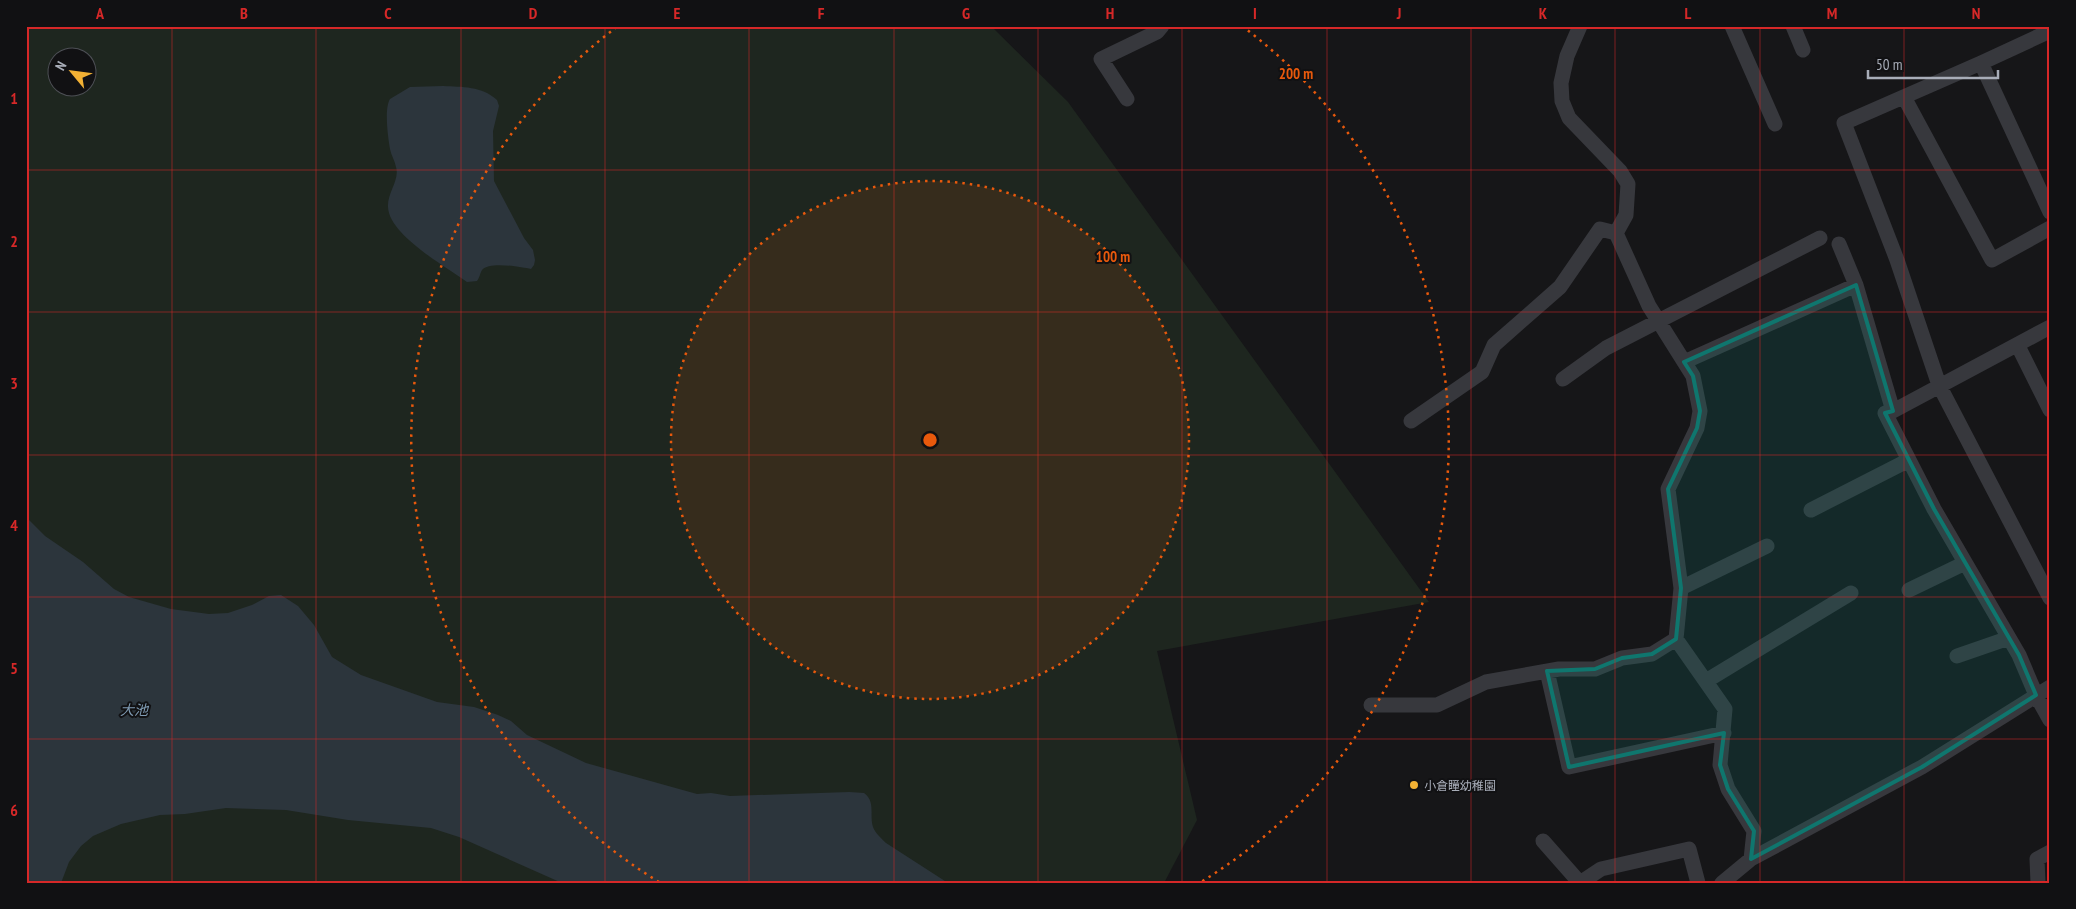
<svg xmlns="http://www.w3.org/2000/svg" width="2076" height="909" viewBox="0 0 2076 909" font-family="'PT Sans Narrow','Noto Sans JP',sans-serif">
  <rect width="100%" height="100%" fill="#161618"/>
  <!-- green -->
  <path fill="#1e261f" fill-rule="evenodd" d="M26,26H991L1068,102L1429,602L1157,651L1197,820L1164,883H26ZM58,58H88V88H58Z"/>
  <!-- water -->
  <path fill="#2c353c" d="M443,86C462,87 482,86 497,100L499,106L493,131L494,181L524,238L533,250L535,260L534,265L531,269C521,267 489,261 482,270C480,273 480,277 477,281L467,282C445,266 389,235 388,207C387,193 400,180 396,167C395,161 391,155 390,149C388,137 384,109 390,99L410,87Z
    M26,517L45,536L83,562L114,589L129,597L171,609L209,614L228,613L252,605L269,596L281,595L298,606L314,625L332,657L361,675L437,702L474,707L498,715L511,721L527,735L586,763L697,794L711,793L730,796L849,792L864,793C876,802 869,815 873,827C875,833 882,839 886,843L948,883H562L459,837L431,828L348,820L286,810L226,808L185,814L160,815L121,824L93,836L81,846L69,862L61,883H26Z"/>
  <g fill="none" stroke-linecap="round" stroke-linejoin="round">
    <!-- street -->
    <path stroke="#37383d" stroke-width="15" d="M1580,26L1567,56L1561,83L1562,101L1569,118L1620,171L1628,184L1626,215L1616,233L1649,306L1693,376L1700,411L1697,428L1668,489L1681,588L1676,639L1725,709L1720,765L1728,789L1754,831L1751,859
      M1732,26L1775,124
      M1793,26L1803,50
      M2050,31L1981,63L1844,123L1897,260L1939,385L2050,598
      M1981,63L2050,212
      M1904,97L1992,260L2050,228
      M1127,99L1101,59L1157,32L1162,26
      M1839,244L1856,285
      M2018,346L2050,410
      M1684,362L1856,285L1893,411L1885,413L1934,509L2019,655L2036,695L2050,720
      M1563,379L1606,348L1820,238
      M1893,411L2050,327
      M1411,421L1482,372L1494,345L1560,287L1600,229L1616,233
      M1811,510L1909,460
      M1681,588L1767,546
      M1909,590L1965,563
      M1957,656L2009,638
      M1547,671L1569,767L1724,733
      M1706,681L1851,593
      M1371,705H1437L1486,682L1559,669H1595L1622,658L1652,654L1676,639
      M1543,841L1580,883L1601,869L1689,849L1698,883
      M1722,883L1751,859L1922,767L2050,687
      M2038,883L2037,859L2050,852"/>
  </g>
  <!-- marked area -->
  <path fill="#0f766e" fill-opacity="0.2" stroke="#0f766e" stroke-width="4" stroke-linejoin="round" d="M1856,285L1893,411L1885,413L1934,509L2019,655L2036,695L1922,767L1751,859L1754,831L1728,789L1720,765L1724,733L1569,767L1547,671L1595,669L1622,658L1652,654L1676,639L1681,588L1668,489L1697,428L1700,411L1693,376L1684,362Z"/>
  <!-- grid -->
  <path fill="none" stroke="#d62828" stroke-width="1" stroke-opacity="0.55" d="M172,26V883M316,26V883M461,26V883M605,26V883M749,26V883M894,26V883M1038,26V883M1182,26V883M1327,26V883M1471,26V883M1615,26V883M1760,26V883M1904,26V883M26,170H2050M26,312H2050M26,455H2050M26,597H2050M26,739H2050"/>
  <!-- distance rings -->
  <circle cx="930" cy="440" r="259" fill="#e8590c" fill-opacity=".12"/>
  <g fill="none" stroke="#e8590c" stroke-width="2.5" stroke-dasharray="2.5 5">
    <circle cx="930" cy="440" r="259"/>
    <path d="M659 882A518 518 0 0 1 618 26M1242 26A518 518 0 0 1 1201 882"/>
  </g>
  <!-- markers -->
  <circle fill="#f2b134" stroke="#111113" stroke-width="2" cx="1414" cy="785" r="5"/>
  <g text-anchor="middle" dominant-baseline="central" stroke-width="4" stroke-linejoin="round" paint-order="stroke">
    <!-- poi labels -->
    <g font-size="12" fill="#a8adb8" stroke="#111113" text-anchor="start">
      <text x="1424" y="785">小倉瞳幼稚園</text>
    </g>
    <!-- water labels -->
    <g font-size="14" font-style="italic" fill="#7f9bb3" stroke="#111113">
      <text x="134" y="710">大池</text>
    </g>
  </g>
  <circle cx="930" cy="440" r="8" fill="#e8590c" stroke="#111113" stroke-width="2.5"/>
  <g font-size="15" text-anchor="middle" font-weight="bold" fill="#e8590c" stroke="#111113" stroke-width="4" stroke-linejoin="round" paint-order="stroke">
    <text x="1296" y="79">200 m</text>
    <text x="1113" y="262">100 m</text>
  </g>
  <!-- border -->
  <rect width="2076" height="909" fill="none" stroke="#111113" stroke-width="55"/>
  <!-- north arrow -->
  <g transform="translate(72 72) rotate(299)"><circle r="24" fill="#111113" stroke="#4d4f55"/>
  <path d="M0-4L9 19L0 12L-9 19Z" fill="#f2b134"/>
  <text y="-8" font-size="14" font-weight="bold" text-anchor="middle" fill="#a8adb8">N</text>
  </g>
  <!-- scale -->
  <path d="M1868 70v8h130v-8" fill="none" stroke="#a8adb8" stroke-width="2.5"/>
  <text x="1876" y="70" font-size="15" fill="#a8adb8" stroke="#111113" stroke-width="4" paint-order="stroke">50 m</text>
  <rect x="28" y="28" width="2020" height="854" fill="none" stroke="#d62828" stroke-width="2"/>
  <g font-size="16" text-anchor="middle" font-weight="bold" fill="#d62828">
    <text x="100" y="19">A</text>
    <text x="244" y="19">B</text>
    <text x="388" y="19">C</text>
    <text x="533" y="19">D</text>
    <text x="677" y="19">E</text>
    <text x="821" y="19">F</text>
    <text x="966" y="19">G</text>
    <text x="1110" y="19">H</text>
    <text x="1255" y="19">I</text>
    <text x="1399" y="19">J</text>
    <text x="1543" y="19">K</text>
    <text x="1688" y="19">L</text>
    <text x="1832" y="19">M</text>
    <text x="1976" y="19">N</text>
    <text x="14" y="104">1</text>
    <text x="14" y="247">2</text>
    <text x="14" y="389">3</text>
    <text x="14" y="531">4</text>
    <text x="14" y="674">5</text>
    <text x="14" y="816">6</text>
  </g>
</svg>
